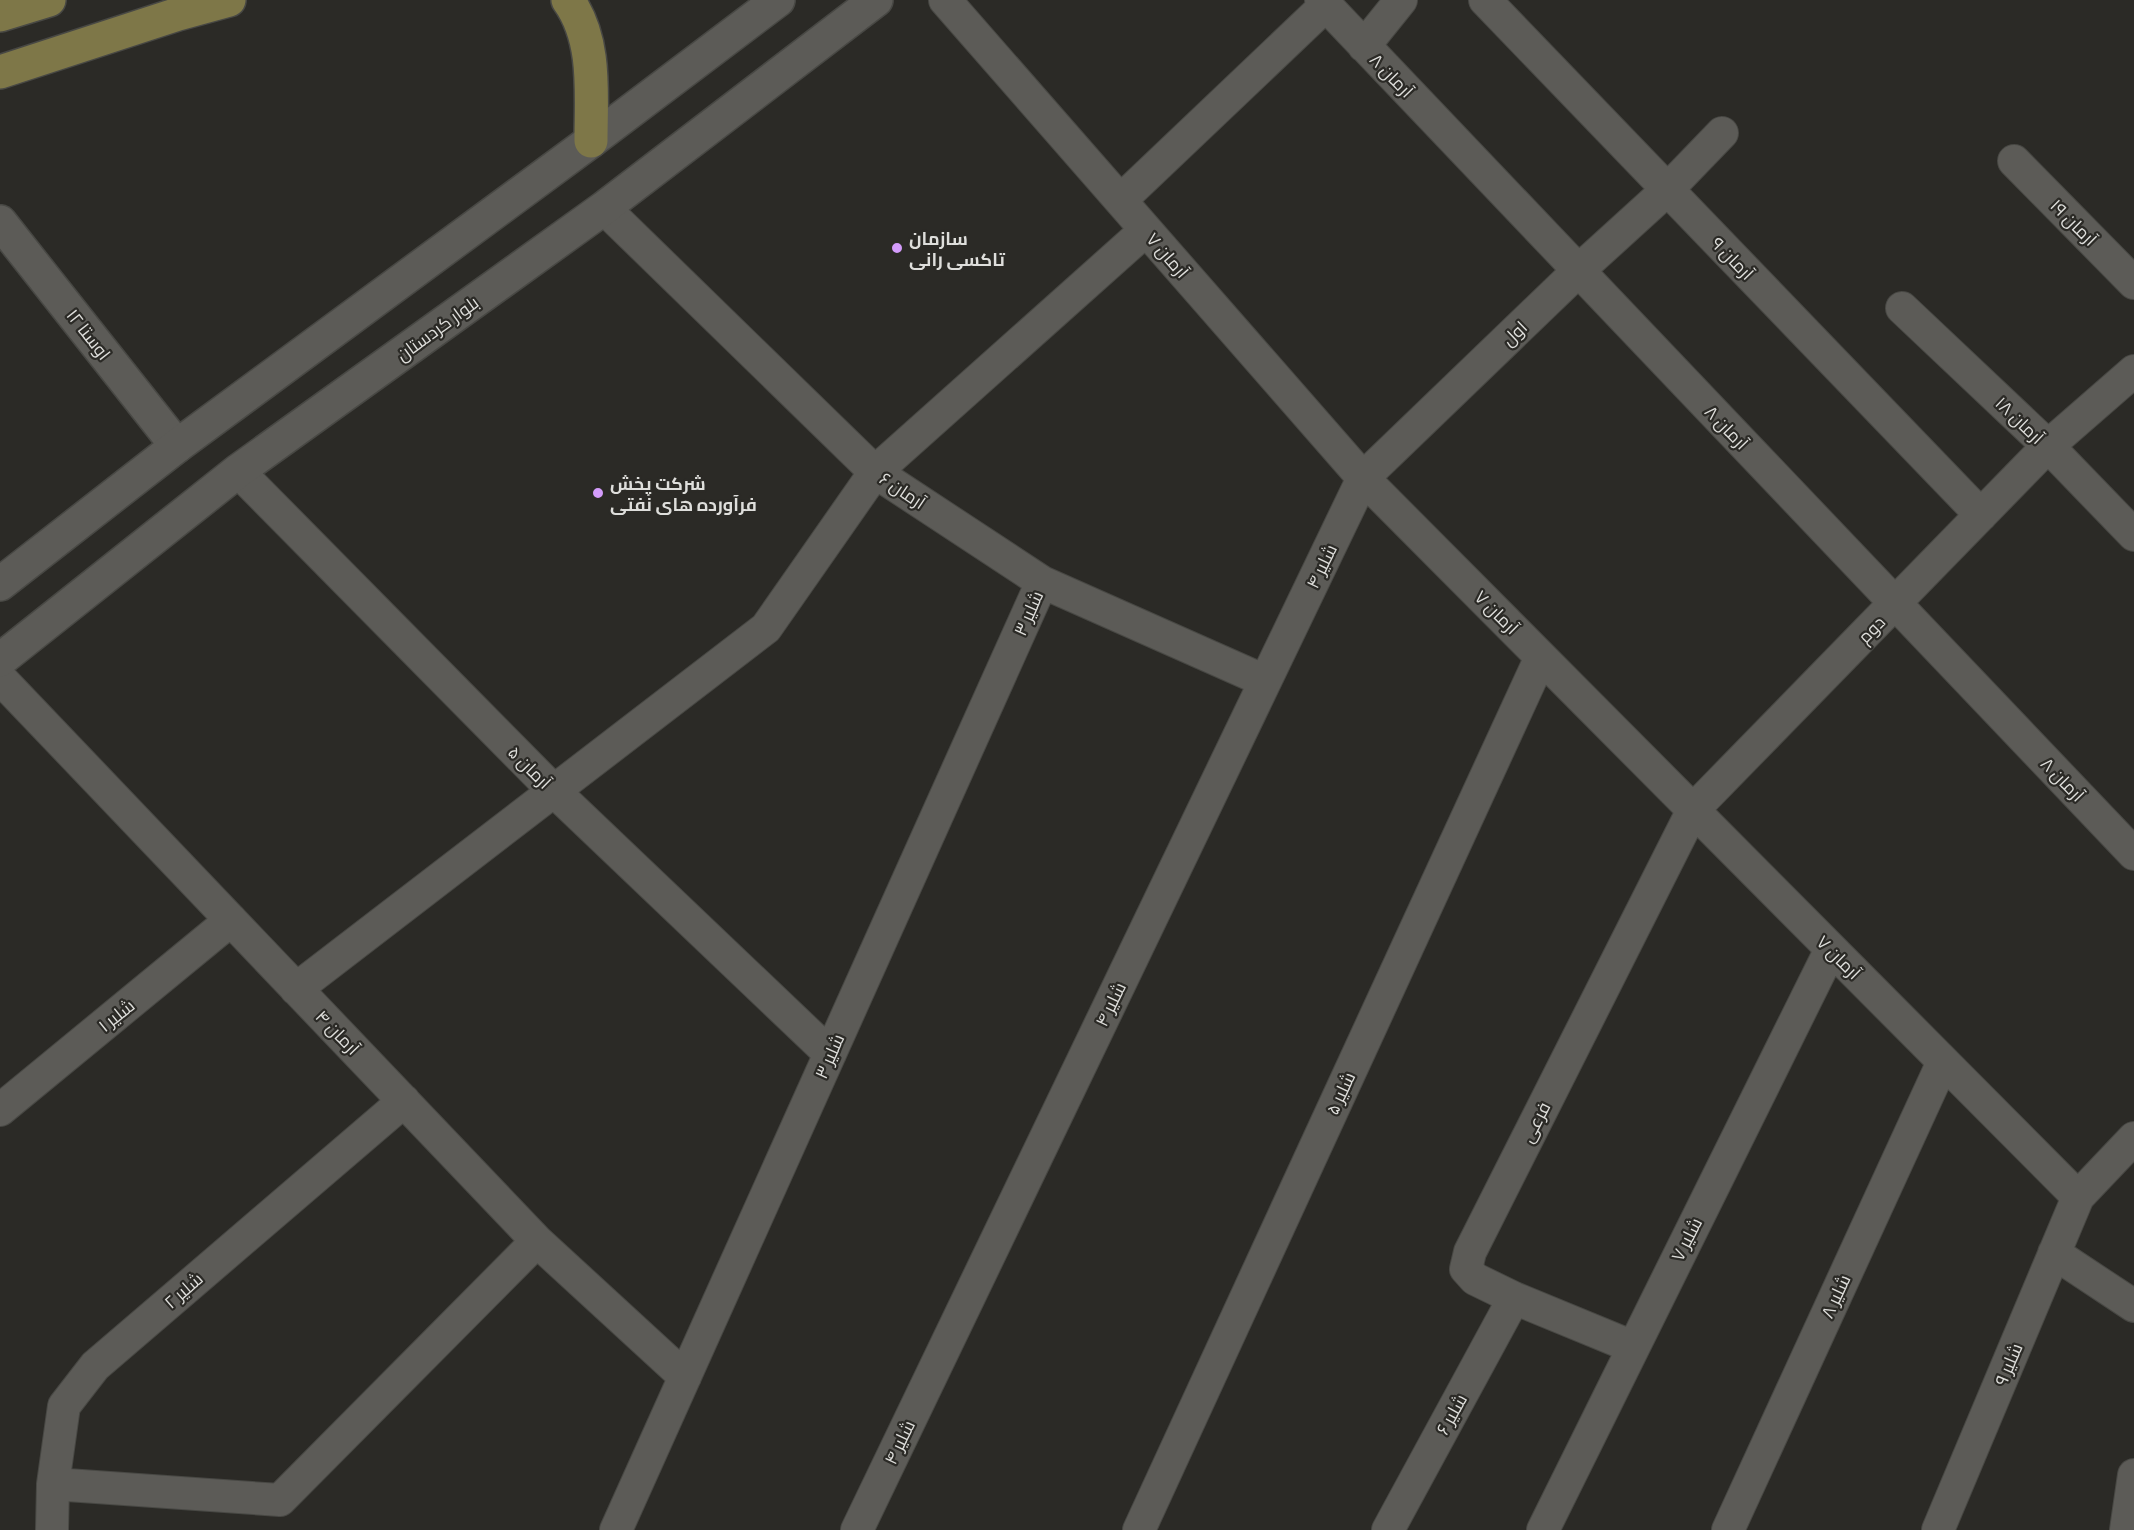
<svg xmlns="http://www.w3.org/2000/svg" width="2134" height="1530" viewBox="0 0 2134 1530" font-family="Barlow,Cairo,sans-serif">
  <rect width="100%" height="100%" fill="#2b2a26"/>
  <g fill="none" stroke-linecap="round" stroke-linejoin="round">
    <defs>
      <path id="minor" d="M945,0L1363,478L2078,1197
        M1321,0L2134,854
        M1485,0L1981,515
        M1364,46L1401,0
        M2014,161L2134,283
        M1121,200L1326,5
        M604,208L875,472L1042,582L1265,681
        M1902,308L2048,446L2134,535
        M238,471L554,791L830,1054
        M0,678L537,1241L685,1377
        M296,989L766,628L875,472L1146,230
        M0,1110L231,920
        M2054,1253L2134,1306
        M1633,1347L1514,1298L1475,1279L1466,1269L1470,1252L1693,810L2048,446L2134,371
        M53,1484L280,1500L537,1241
        M52,1530L53,1484L64,1406L95,1366L404,1101
        M616,1530L1042,582
        M857,1530L1363,478L1578,271L1667,190L1722,133
        M1139,1530L1541,657
        M1388,1530L1514,1298
        M1543,1530L1831,949
        M1728,1530L1943,1062
        M1938,1530L2078,1197L2134,1138
        M2126,1530L2134,1475"/>
      <path id="tertiary" d="M0,222L177,446"/>
      <path id="secondary" d="M0,584L177,446L591,141L778,0
        M0,660L238,471L604,208L876,0"/>
      <path id="primary" d="M568,0C597,40 591,94 591,141
        M0,15L49,0
        M0,72L178,14L229,0"/>
    </defs>
    <!-- minor casing -->
    <use href="#minor" stroke="#484844" stroke-width="34"/>
    <!-- tertiary casing -->
    <use href="#tertiary" stroke="#484844" stroke-width="36"/>
    <!-- secondary casing -->
    <use href="#secondary" stroke="#484844" stroke-width="36"/>
    <!-- primary casing -->
    <use href="#primary" stroke="#484844" stroke-width="36"/>
    <!-- minor -->
    <use href="#minor" stroke="#5c5b57" stroke-width="32"/>
    <!-- tertiary -->
    <use href="#tertiary" stroke="#5c5b57" stroke-width="33"/>
    <!-- secondary -->
    <use href="#secondary" stroke="#5c5b57" stroke-width="33"/>
    <!-- primary -->
    <use href="#primary" stroke="#7e7748" stroke-width="33"/>
  </g>
  <!-- markers -->
  <g fill="#d49cfb" stroke="#2b2a26" stroke-width="2">
    <circle cx="897" cy="248" r="6"/>
    <circle cx="598" cy="493" r="6"/>
  </g>
  <g text-anchor="middle" dominant-baseline="central" stroke-width="4.5" stroke-linejoin="round" paint-order="stroke">
    <!-- street labels -->
    <g font-size="18" fill="#dededb" stroke="#2b2a26">
      <text transform="translate(1392 75) rotate(46)">آرمان ۸</text>
      <text transform="translate(2074 222) rotate(45)">آرمان ۱۹</text>
      <text transform="translate(1168 255) rotate(49)">آرمان ۷</text>
      <text transform="translate(1733 258) rotate(46)">آرمان ۹</text>
      <text transform="translate(437 328) rotate(-36)">بلوار کردستان</text>
      <text transform="translate(1514 333) rotate(-44)">اول</text>
      <text transform="translate(89 334) rotate(52)">اوستا ۱۲</text>
      <text transform="translate(2020 420) rotate(44)">آرمان ۱۸</text>
      <text transform="translate(1727 427) rotate(46)">آرمان ۸</text>
      <text transform="translate(903 490) rotate(34)">آرمان ۶</text>
      <text transform="translate(1321 566) rotate(-64)">شلیر ۴</text>
      <text transform="translate(1497 612) rotate(45)">آرمان ۷</text>
      <text transform="translate(1028 613) rotate(-66)">شلیر ۳</text>
      <text transform="translate(1871 629) rotate(-45)">دوم</text>
      <text transform="translate(530 767) rotate(45)">آرمان ۵</text>
      <text transform="translate(2063 779) rotate(46)">آرمان ۸</text>
      <text transform="translate(1839 957) rotate(45)">آرمان ۷</text>
      <text transform="translate(1110 1004) rotate(-64)">شلیر ۴</text>
      <text transform="translate(116 1015) rotate(-39)">شلیر ۱</text>
      <text transform="translate(338 1032) rotate(46)">آرمان ۴</text>
      <text transform="translate(829 1056) rotate(-66)">شلیر ۳</text>
      <text transform="translate(1340 1093) rotate(-65)">شلیر ۵</text>
      <text transform="translate(1535 1122) rotate(-63)">فرعی</text>
      <text transform="translate(1686 1239) rotate(-63)">شلیر ۷</text>
      <text transform="translate(183 1290) rotate(-41)">شلیر ۲</text>
      <text transform="translate(1835 1296) rotate(-65)">شلیر ۸</text>
      <text transform="translate(2008 1364) rotate(-67)">شلیر ۹</text>
      <text transform="translate(1451 1414) rotate(-61)">شلیر ۶</text>
      <text transform="translate(899 1442) rotate(-64)">شلیر ۴</text>
    </g>
    <!-- poi labels -->
    <g font-size="18" font-weight="bold" fill="#dededb" stroke="#2b2a26" text-anchor="start">
      <text x="909" y="238">سازمان<tspan x="909" dy="21">تاکسی رانی</tspan></text>
      <text x="610" y="483">شرکت پخش<tspan x="610" dy="21">فرآورده های نفتی</tspan></text>
    </g>
  </g>
</svg>
